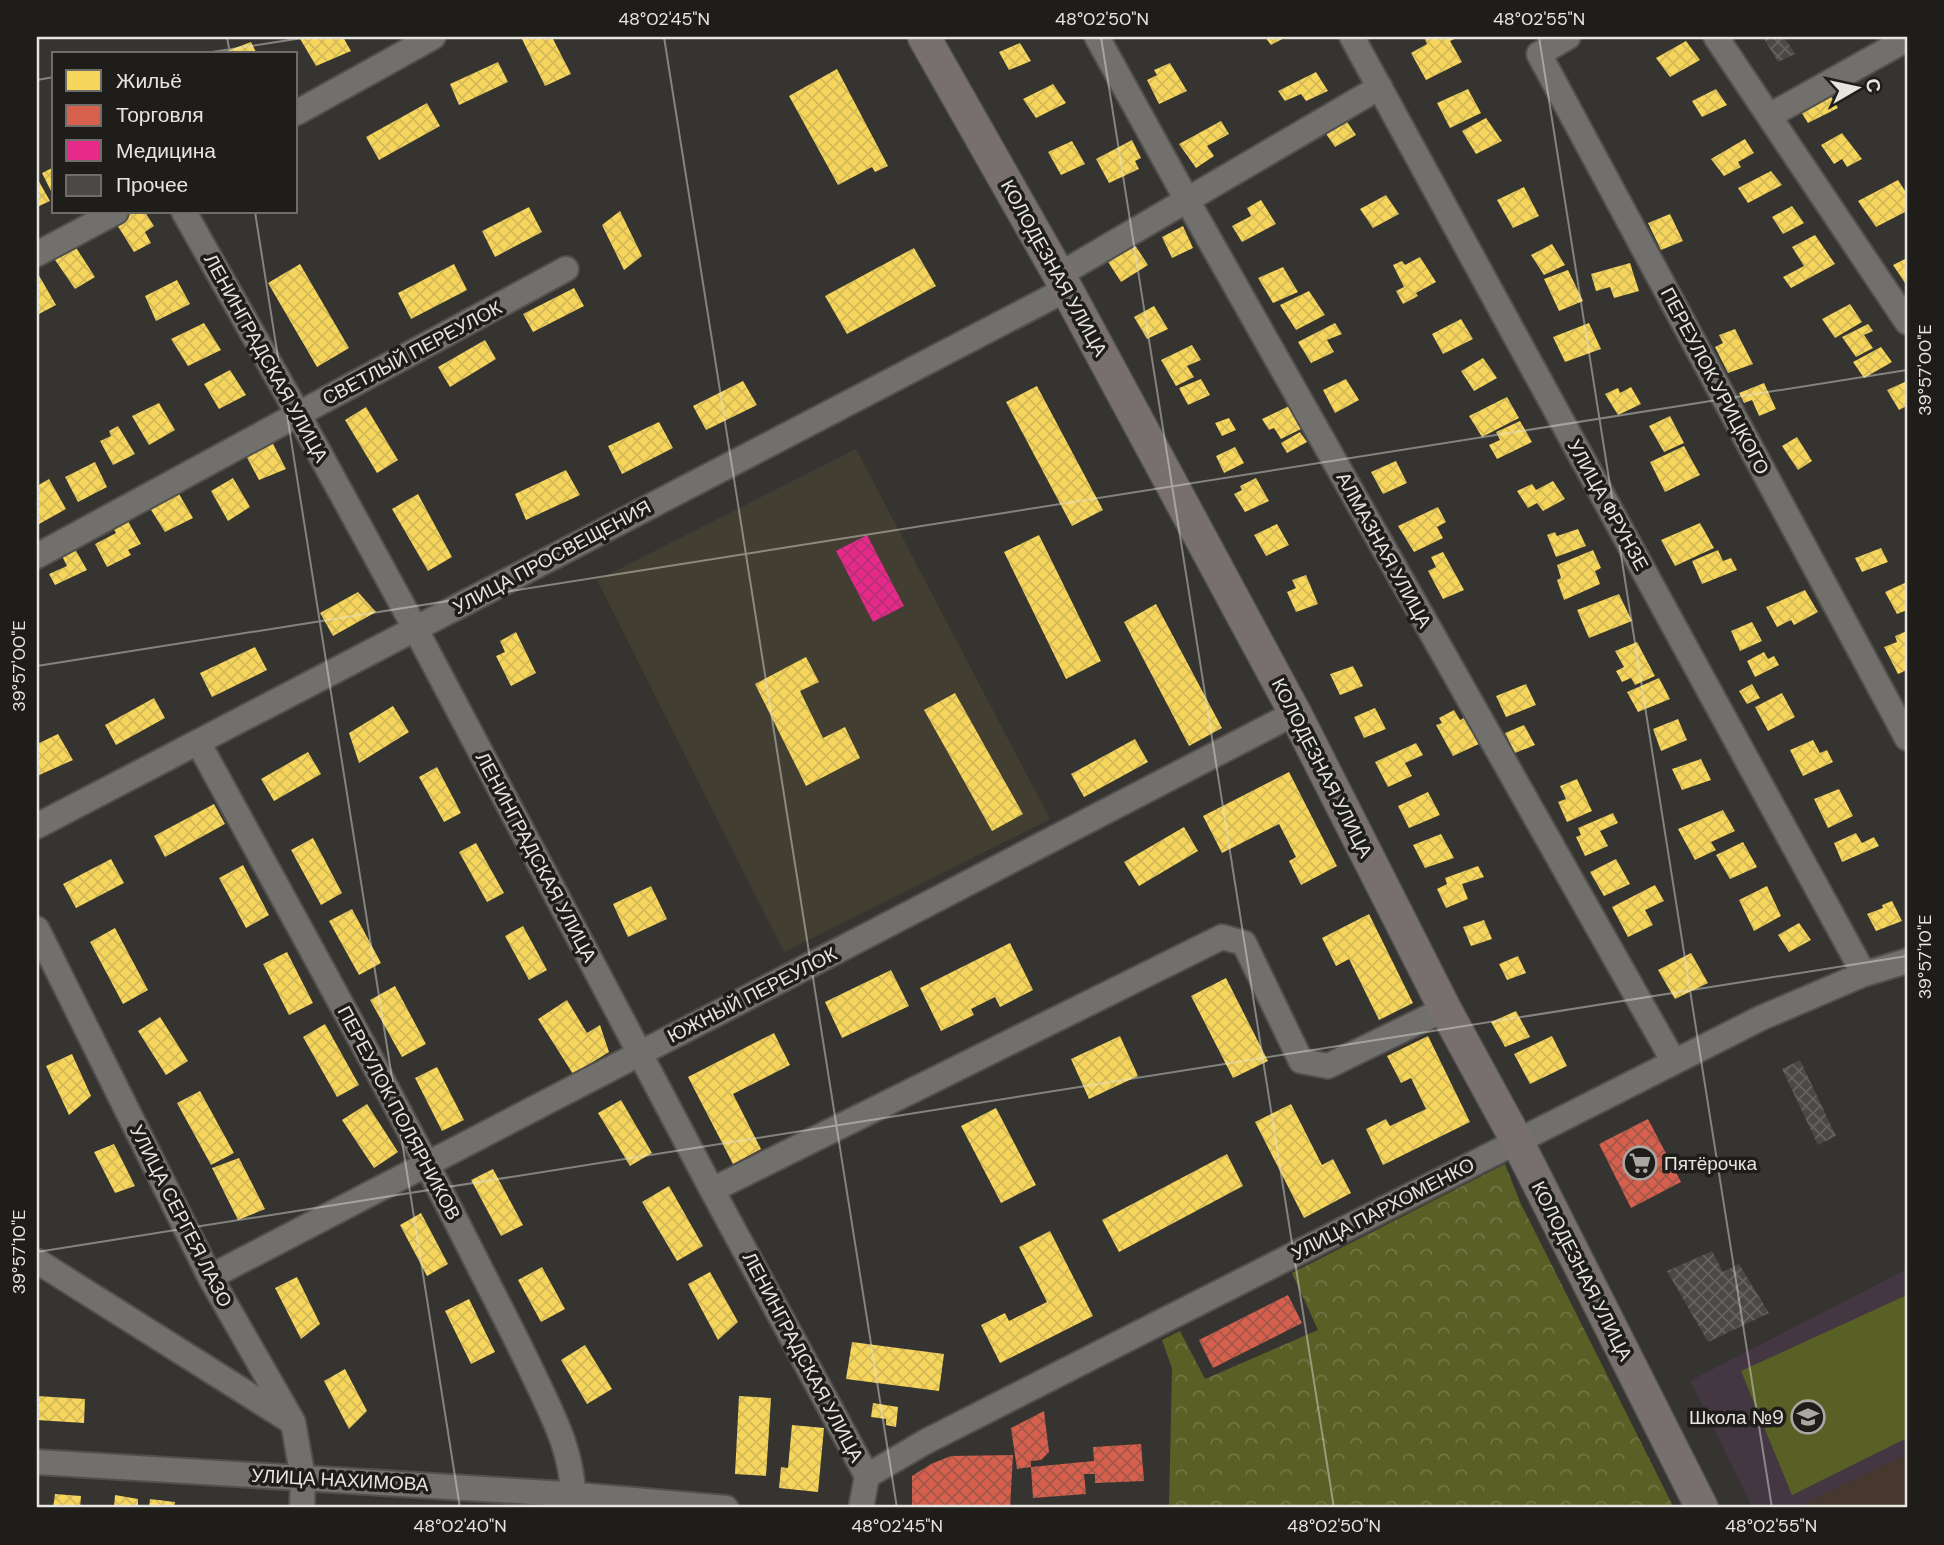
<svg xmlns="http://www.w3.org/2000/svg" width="1944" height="1545" viewBox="0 0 1944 1545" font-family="'DM Sans',sans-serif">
  <defs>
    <pattern id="park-crowns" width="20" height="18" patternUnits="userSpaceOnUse" patternTransform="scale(1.75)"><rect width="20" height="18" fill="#586026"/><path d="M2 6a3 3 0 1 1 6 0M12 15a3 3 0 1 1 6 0" fill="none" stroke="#707745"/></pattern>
    <pattern id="homes-cross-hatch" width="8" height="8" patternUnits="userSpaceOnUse" patternTransform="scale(1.75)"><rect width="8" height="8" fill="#f6d55c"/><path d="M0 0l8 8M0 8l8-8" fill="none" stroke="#d3b857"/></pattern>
    <pattern id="shops-cross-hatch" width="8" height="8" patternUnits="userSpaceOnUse" patternTransform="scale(1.75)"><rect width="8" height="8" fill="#d6604d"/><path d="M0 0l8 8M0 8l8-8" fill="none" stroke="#a3574a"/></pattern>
    <pattern id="health-cross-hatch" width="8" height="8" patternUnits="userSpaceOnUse" patternTransform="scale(1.75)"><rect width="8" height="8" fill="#e7298a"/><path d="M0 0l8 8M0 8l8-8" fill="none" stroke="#b63175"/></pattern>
    <pattern id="building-cross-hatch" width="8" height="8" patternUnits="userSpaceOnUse" patternTransform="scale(1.75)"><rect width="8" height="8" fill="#4a4948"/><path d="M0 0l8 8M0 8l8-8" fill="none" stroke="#646362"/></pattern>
  </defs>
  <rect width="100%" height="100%" fill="#353430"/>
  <!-- built -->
  <path fill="#423e31" d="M856,449L1050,819L784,952L597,580Z"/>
  <!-- industrial -->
  <path fill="#47382f" d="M1907,1454V1508H1795Z"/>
  <!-- education -->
  <path fill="#443742" d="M1907,1269V1454L1795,1508H1753L1690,1381Z"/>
  <!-- grass -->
  <path fill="#586026" d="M1907,1295V1438L1792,1495L1741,1371Z"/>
  <!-- park -->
  <path fill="url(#park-crowns)" d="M1505,1164L1520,1202L1674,1508H1169L1172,1368L1162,1340L1180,1331L1205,1379L1318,1330L1292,1273Z"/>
  <!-- homes -->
  <path fill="url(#homes-cross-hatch)" d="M299,37H343L351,51L316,66Z
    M521,37H552L571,74L545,86Z
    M1265,37H1286L1271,45Z
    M1424,37H1459L1450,41L1462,62L1426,80L1411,53L1427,44Z
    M1686,41L1700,60L1670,77L1656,58Z
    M251,42L257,54H219Z
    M1020,43L1031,61L1009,70L999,52Z
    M498,62L508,82L459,105L450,84Z
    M1170,63L1187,91L1159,104L1147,80L1157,75L1154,70Z
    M837,69L888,166L875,172L872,167L838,185L789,96Z
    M1316,72L1328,91L1306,101L1301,94L1285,101L1278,91Z
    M1053,84L1066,103L1036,118L1023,99Z
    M1826,88L1838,108L1808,123L1796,104Z
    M1468,89L1481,113L1450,128L1437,103Z
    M1716,89L1727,105L1702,117L1692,101Z
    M427,103L440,126L379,160L366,137Z
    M1341,113L1356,135L1335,147L1320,125Z
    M1486,118L1502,141L1476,154L1462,131Z
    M1221,121L1229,134L1207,146L1214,156L1196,168L1179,144Z
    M1842,133L1862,159L1847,167L1842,159L1834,164L1821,145Z
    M1745,139L1754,153L1738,162L1741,167L1724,176L1711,159Z
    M1132,140L1141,158L1135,161L1139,169L1109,183L1096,159Z
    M1072,141L1085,164L1061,175L1048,152Z
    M54,167V197L42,173Z
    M1771,171L1782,185L1748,203L1738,188Z
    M37,178L50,201L37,207Z
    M1898,180L1907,194V211L1876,227L1858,201Z
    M1524,187L1539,216L1513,228L1497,200Z
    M1386,195L1399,214L1373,228L1360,209Z
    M1261,200L1276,224L1242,242L1232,226L1251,216L1247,208Z
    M1792,206L1804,223L1783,234L1772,217Z
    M529,207L542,232L495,257L482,231Z
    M620,211L642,256L624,270L602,225Z
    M130,212H145L154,226L145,232L151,243L134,252L114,220Z
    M1670,214L1683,241L1661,250L1648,223Z
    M1183,226L1193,248L1172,258L1162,237Z
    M1815,235L1835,264L1791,288L1783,277L1804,266L1792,247Z
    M1131,239L1148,265L1121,282L1103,254Z
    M1552,244L1565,265L1544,275L1531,255Z
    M75,246L95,277L75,289L53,257Z
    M914,248L936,286L847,334L825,296Z
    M1420,257L1436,282L1416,293L1418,296L1403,304L1396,291L1404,287L1393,265L1402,261L1405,265Z
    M1907,258V282L1905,283L1893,265Z
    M1630,263L1639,291L1614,298L1610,287L1596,291L1591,274Z
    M300,264L349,348L317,367L268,283Z
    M454,264L467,290L411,319L398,293Z
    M1283,267L1298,292L1273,303L1258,278Z
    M1568,270L1583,301L1559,311L1544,279Z
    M37,272L56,305L37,315Z
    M177,280L190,304L156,321L145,296Z
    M574,288L584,306L533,332L523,314Z
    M1309,291L1325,315L1296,330L1280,305Z
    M1850,304L1862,322L1835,338L1822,319Z
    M1154,306L1168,329L1147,339L1134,317Z
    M1461,319L1473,339L1443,354L1432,334Z
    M204,323L221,350L188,366L171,339Z
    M1335,323L1342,334L1327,340L1334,352L1311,363L1298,342Z
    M1589,323L1601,349L1565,362L1553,337Z
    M1868,324L1873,331L1864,335L1873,348L1856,357L1842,337Z
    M1735,329L1753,364L1728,373L1715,347L1723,343L1719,335Z
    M485,340L496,359L450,387L438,367Z
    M1192,345L1201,360L1187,366L1194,377L1176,386L1161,360Z
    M1881,347L1892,362L1864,378L1853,362Z
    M1483,358L1497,378L1474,391L1461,371Z
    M230,370L246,395L219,409L204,384Z
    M1201,379L1210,395L1188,405L1179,388Z
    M1346,379L1359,400L1335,413L1323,390Z
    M743,381L757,405L706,430L693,406Z
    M1907,381V406L1899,410L1887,390Z
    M1764,383L1776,409L1759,416L1752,400L1744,403L1739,393Z
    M1037,386L1103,510L1072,526L1006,402Z
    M1631,387L1641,404L1618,415L1605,394L1618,388L1620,393Z
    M1507,397L1519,418L1482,437L1469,416Z
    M159,403L175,430L149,445L132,416Z
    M1289,406L1303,428L1281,439L1274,428L1269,430L1262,419Z
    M366,407L398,460L377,473L345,420Z
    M1670,416L1684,443L1664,452L1649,426Z
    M1229,418L1236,430L1222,436L1215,423Z
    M1520,421L1532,442L1497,459L1489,445L1500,440L1496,432Z
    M659,422L673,448L622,474L608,446Z
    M118,426L135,454L113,465L100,441L111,436L109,431Z
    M1300,432L1307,442L1287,453L1281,443Z
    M1797,437L1812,461L1798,470L1782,446Z
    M271,440L286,469L259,480L244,452Z
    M1684,446L1700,475L1665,492L1650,462Z
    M1235,447L1244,463L1224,473L1216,456Z
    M1396,461L1407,483L1383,494L1371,472Z
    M95,462L107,487L78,502L65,477Z
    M566,470L580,495L526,520L515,494Z
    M233,478L250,507L228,521L211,491Z
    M1256,478L1269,501L1245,512L1234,494L1242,490L1240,486Z
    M49,479L66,509L39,524L37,519V486Z
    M1553,481L1565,499L1543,511L1537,503L1528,508L1517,491L1532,484L1536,490Z
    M175,487L193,518L165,532L146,502Z
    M418,494L452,557L428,571L392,509Z
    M1438,507L1446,522L1437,527L1443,538L1414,552L1398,526Z
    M125,516L141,544L128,550L131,555L107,567L95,544L116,533L110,523Z
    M1700,523L1714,548L1675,566L1661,540Z
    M1277,524L1289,545L1266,556L1254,535Z
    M1578,529L1586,546L1556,557L1547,535L1555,532L1557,536Z
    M1039,535L1101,661L1066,679L1004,552Z
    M1881,548L1888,562L1862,572L1855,558Z
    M75,549L87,570L55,585L49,574L67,566L61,554Z
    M1593,550L1601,568L1595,571L1600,584L1564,600L1557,580L1561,578L1557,565Z
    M1718,550L1723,561L1731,558L1737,570L1702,584L1692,561Z
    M1443,552L1464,590L1443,599L1428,571L1436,567L1431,557Z
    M1306,575L1318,604L1296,612L1287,592L1296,588L1292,580Z
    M1907,582V610L1897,614L1885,592Z
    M1805,590L1818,612L1794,625L1791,620L1777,627L1766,607Z
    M358,592L376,612L333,636L320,613Z
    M1619,594L1632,621L1589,638L1577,610Z
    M1156,604L1222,728L1189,746L1124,622Z
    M1752,622L1762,641L1740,651L1731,631Z
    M1907,631V670L1898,674L1884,647L1897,642L1895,636Z
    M516,632L536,673L511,686L496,656L505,652L500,641Z
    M1637,642L1655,676L1635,685L1631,678L1622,682L1616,671L1624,667L1615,651Z
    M255,647L267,670L212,697L200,673Z
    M1764,652L1768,659L1774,656L1779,665L1755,677L1747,661Z
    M806,657L819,682L800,691L823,738L845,727L860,758L806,786L755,684Z
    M1353,666L1363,686L1340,695L1330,674Z
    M1659,678L1670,699L1638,712L1627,692Z
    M1526,684L1536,705L1506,717L1496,696Z
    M1752,684L1760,698L1747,704L1739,691Z
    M955,693L1023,814L992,831L924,710Z
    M1782,693L1795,717L1768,731L1755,707Z
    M154,698L165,718L116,745L105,725Z
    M393,706L409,732L359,763L349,733Z
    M1375,708L1386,729L1364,738L1354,717Z
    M1454,710L1460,720L1464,718L1479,744L1453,756L1436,725L1442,723L1439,718Z
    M1678,719L1687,740L1661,751L1653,729Z
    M1524,725L1535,745L1515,753L1505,733Z
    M58,734L73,760L37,776V744Z
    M1135,739L1148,762L1084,797L1071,774Z
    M1813,740L1820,753L1827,750L1833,762L1803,776L1790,750Z
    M1416,743L1423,755L1405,763L1412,776L1388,787L1375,762Z
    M308,752L321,774L274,801L261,779Z
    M1701,759L1711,780L1682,790L1672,769Z
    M437,767L461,813L444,822L419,777Z
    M1289,772L1337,866L1301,885L1289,861L1296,857L1279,824L1222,853L1203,816Z
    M1577,779L1592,811L1567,822L1558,802L1566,799L1560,786Z
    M1839,789L1853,816L1828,828L1814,799Z
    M1428,792L1440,815L1409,828L1398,806Z
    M214,804L225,824L165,857L154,836Z
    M1723,810L1735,831L1711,842L1716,850L1695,860L1678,829Z
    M1613,813L1618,823L1600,831L1608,846L1585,856L1576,837L1581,835L1578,828Z
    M1184,827L1198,851L1139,886L1124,862Z
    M1856,833L1862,843L1874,837L1879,846L1842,862L1834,843Z
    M1441,834L1454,858L1425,868L1413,845Z
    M313,838L342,893L321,905L291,850Z
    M1743,842L1757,867L1730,879L1716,855Z
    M476,843L504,893L487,902L459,852Z
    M111,859L124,883L76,908L63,884Z
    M1616,859L1630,884L1604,896L1590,872Z
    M243,865L269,915L246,928L219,878Z
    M1478,866L1484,877L1462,884L1468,899L1446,908L1437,889L1447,884L1445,878Z
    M1655,885L1664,901L1645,910L1653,925L1628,937L1612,907Z
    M651,886L667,919L628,937L613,904Z
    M1767,886L1781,916L1754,931L1739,900Z
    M1892,901L1902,921L1876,931L1867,914L1883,908L1882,905Z
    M352,909L381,963L359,975L329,921Z
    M1369,914L1413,1003L1379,1020L1349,959L1336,966L1322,938Z
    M1484,920L1492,939L1471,946L1463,927Z
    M1799,923L1811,940L1789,952L1778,935Z
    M523,926L547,970L529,980L505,936Z
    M115,928L148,990L123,1004L90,942Z
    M1010,943L1033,990L1000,1007L995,997L971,1009L974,1015L941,1031L920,988Z
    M287,952L313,1003L289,1015L263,964Z
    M1691,953L1708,983L1675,999L1658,970Z
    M1518,956L1526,973L1507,980L1499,964Z
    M891,970L909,1006L842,1038L825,1002Z
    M1226,978L1268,1061L1233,1078L1191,996Z
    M395,986L426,1044L402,1057L370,1000Z
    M567,1000L587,1033L600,1025L609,1052L573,1074L538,1019Z
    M1516,1011L1530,1037L1505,1047L1491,1022Z
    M160,1017L188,1061L166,1075L138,1031Z
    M325,1024L359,1085L337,1097L303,1037Z
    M774,1033L790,1065L733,1094L761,1149L733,1164L688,1077Z
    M1120,1036L1138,1076L1089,1099L1071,1059Z
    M1428,1036L1470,1122L1383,1165L1366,1129L1386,1119L1390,1126L1426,1109L1411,1078L1401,1083L1387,1056Z
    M1552,1036L1567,1066L1530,1084L1514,1054Z
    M72,1054L91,1096L69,1115L46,1066Z
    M437,1067L464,1120L442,1131L415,1078Z
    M200,1091L234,1153L211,1165L177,1103Z
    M621,1100L652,1153L630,1166L598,1113Z
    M367,1104L398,1152L374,1168L342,1120Z
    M1291,1104L1322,1165L1333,1159L1351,1193L1304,1218L1255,1122Z
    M996,1108L1036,1185L1001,1203L961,1126Z
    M114,1144L135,1186L115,1193L94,1152Z
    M1227,1154L1243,1186L1119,1252L1102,1220Z
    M239,1158L265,1209L238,1220L212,1168Z
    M493,1169L523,1225L501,1236L471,1180Z
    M669,1186L703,1246L677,1261L642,1202Z
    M421,1213L448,1264L427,1276L400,1225Z
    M1050,1231L1093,1316L1000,1363L981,1325L1005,1313L1009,1321L1047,1302L1019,1247Z
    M542,1267L565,1309L541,1322L518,1280Z
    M710,1272L738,1322L718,1340L688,1284Z
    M297,1277L320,1324L301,1339L275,1288Z
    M469,1299L495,1352L471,1364L445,1311Z
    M852,1342L944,1354L939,1391L846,1379Z
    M585,1345L612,1389L587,1404L561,1360Z
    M345,1369L367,1411L349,1429L324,1381Z
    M37,1396L85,1399L84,1423L37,1420Z
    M739,1396L771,1398L766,1476L735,1474Z
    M873,1403L898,1407L896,1427L886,1425V1419L871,1417Z
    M792,1425L824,1428L818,1492L779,1488L781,1467L788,1468Z
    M55,1494L81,1496L80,1508H53Z
    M115,1495L138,1499V1508H114Z
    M150,1499L175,1502L174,1508H149Z"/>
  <!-- shops -->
  <path fill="url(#shops-cross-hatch)" d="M1648,1119L1681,1182L1631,1208L1599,1144Z
    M1288,1295L1302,1323L1213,1368L1199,1340Z
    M1044,1411L1049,1452L1041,1460L1031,1461V1467L1017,1469L1011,1428Z
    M1141,1444L1144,1481L1095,1483V1474H1084L1086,1494L1033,1498L1031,1467L1094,1461L1093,1447Z
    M1013,1455L1010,1508L912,1507V1476L931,1464L951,1456Z"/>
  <!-- health -->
  <path fill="url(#health-cross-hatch)" d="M867,535L904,606L873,622L836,551Z"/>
  <!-- building -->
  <path fill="url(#building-cross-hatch)" d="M1763,37H1784L1795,54L1778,62Z
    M1800,1060L1836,1136L1818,1145L1782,1069Z
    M1712,1251L1723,1272L1739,1264L1769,1313L1708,1342L1667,1271Z"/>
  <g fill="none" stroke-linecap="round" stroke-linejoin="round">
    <defs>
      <path id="minor" d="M1097,37L1187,200L1674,1062
        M1352,37L1864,974
        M1568,37L1539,54L1907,738
        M1716,37L1907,322
        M296,113L433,37
        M1769,116L1907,39
        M184,212L298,414L415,628L712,1190L867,1476L861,1508
        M37,254L116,212
        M1059,275L1380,87
        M37,556L566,269
        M198,742C295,920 395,1098 486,1280C503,1313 520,1346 536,1380C554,1418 572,1452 573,1495
        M37,826L1067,289
        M37,929L210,1277L293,1422L303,1478L302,1508
        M712,1190L1222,937L1244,943L1301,1061L1328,1066L1445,1009
        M37,1261L289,1420
        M210,1277L1295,713
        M37,1462L566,1494L726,1508
        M867,1476L925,1442L1155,1325L1761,1018L1864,974L1907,961"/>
      <path id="major" d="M924,37L1059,275L1295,713L1445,1009L1517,1141L1702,1508"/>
    </defs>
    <!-- minor casing -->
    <use href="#minor" stroke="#51504d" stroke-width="28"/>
    <!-- major casing -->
    <use href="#major" stroke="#51504d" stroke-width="35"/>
    <!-- minor -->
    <use href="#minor" stroke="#71706d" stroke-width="24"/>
    <!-- major -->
    <use href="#major" stroke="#77706f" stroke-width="32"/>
  </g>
  <!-- ticks -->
  <path fill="none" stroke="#e7e5e0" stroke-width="2" stroke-opacity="0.45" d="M227,37L230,54M664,37L897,1508M1101,37L1334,1508M1539,37L1772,1508M199,54L309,37M37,80L54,77M255,212L460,1508M37,666L1907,370M37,1252L1907,956"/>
  <!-- icons -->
  <defs>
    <symbol id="supermarket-ring" viewBox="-11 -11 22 22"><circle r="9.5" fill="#1e1d19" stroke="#a9a7a2" stroke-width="1.5"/><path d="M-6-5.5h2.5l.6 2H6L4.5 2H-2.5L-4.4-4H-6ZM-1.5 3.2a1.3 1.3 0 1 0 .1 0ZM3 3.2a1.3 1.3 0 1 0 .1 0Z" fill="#a9a7a2"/></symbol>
    <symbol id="school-ring" viewBox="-11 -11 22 22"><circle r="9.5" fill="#1e1d19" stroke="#a9a7a2" stroke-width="1.5"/><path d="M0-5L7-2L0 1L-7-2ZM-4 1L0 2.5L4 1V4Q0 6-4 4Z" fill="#a9a7a2"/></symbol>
  </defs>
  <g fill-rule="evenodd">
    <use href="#supermarket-ring" x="1621" y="1144" width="38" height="38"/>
    <use href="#school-ring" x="1789" y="1398" width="38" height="38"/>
  </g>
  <g text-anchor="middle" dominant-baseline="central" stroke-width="7" stroke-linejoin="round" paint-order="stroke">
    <!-- street labels -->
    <g font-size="19" fill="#e7e5e0" stroke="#1e1d19">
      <text transform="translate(1054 268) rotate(61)">КОЛОДЕЗНАЯ УЛИЦА</text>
      <text transform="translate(412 353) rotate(-28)">СВЕТЛЫЙ ПЕРЕУЛОК</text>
      <text transform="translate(266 358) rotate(61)">ЛЕНИНГРАДСКАЯ УЛИЦА</text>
      <text transform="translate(1715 381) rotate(62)">ПЕРЕУЛОК УРИЦКОГО</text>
      <text transform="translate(1608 505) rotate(61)">УЛИЦА ФРУНЗЕ</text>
      <text transform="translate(1384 550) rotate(61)">АЛМАЗНАЯ УЛИЦА</text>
      <text transform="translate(552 557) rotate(-28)">УЛИЦА ПРОСВЕЩЕНИЯ</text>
      <text transform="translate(1322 768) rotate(63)">КОЛОДЕЗНАЯ УЛИЦА</text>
      <text transform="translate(536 857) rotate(62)">ЛЕНИНГРАДСКАЯ УЛИЦА</text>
      <text transform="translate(752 995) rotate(-27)">ЮЖНЫЙ ПЕРЕУЛОК</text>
      <text transform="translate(399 1113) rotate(62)">ПЕРЕУЛОК ПОЛЯРНИКОВ</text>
      <text transform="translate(1383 1209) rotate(-27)">УЛИЦА ПАРХОМЕНКО</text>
      <text transform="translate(181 1216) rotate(63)">УЛИЦА СЕРГЕЯ ЛАЗО</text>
      <text transform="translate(1582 1271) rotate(63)">КОЛОДЕЗНАЯ УЛИЦА</text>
      <text transform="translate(803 1357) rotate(62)">ЛЕНИНГРАДСКАЯ УЛИЦА</text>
      <text transform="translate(340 1480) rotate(3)">УЛИЦА НАХИМОВА</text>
    </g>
    <!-- poi labels -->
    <g font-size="19" fill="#e7e5e0" stroke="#1e1d19" text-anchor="start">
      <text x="1664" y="1163">Пятёрочка</text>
      <text x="1784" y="1417" text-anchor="end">Школа №9</text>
    </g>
  </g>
  <!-- border -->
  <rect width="1944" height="1545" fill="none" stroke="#1e1d19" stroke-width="77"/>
  <!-- legend -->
  <rect x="52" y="52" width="245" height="161" fill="#1e1d19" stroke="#6e6d69" stroke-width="2"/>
  <rect x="66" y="70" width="35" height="21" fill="#f6d55c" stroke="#6e6d69" stroke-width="2"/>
  <text x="116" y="88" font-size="21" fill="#e7e5e0">Жильё</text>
  <rect x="66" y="105" width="35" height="21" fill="#d6604d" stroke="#6e6d69" stroke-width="2"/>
  <text x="116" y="122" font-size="21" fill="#e7e5e0">Торговля</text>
  <rect x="66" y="140" width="35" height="21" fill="#e7298a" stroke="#6e6d69" stroke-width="2"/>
  <text x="116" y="158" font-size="21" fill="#e7e5e0">Медицина</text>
  <rect x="66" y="175" width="35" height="21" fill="#4a4948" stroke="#6e6d69" stroke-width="2"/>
  <text x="116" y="192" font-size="21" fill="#e7e5e0">Прочее</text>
  <!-- north arrow -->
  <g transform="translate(1857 88) rotate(81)" stroke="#1e1d19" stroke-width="5" paint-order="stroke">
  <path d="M0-5L12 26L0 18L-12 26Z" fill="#e7e5e0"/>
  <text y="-10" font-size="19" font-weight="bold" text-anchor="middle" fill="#e7e5e0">С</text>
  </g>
  <rect x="38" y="38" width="1868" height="1468" fill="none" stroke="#e7e5e0" stroke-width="2.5"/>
  <g font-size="18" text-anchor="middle" fill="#e7e5e0">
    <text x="664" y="25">48°02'45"N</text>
    <text x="1102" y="25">48°02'50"N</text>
    <text x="1539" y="25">48°02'55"N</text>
    <text transform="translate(1925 370) rotate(-90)" y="6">39°57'00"E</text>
    <text transform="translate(19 666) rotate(-90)" y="6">39°57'00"E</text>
    <text transform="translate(1925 957) rotate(-90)" y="6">39°57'10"E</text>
    <text transform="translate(19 1252) rotate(-90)" y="6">39°57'10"E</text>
    <text x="460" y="1532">48°02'40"N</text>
    <text x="897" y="1532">48°02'45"N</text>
    <text x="1334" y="1532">48°02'50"N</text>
    <text x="1771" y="1532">48°02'55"N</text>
  </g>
</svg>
